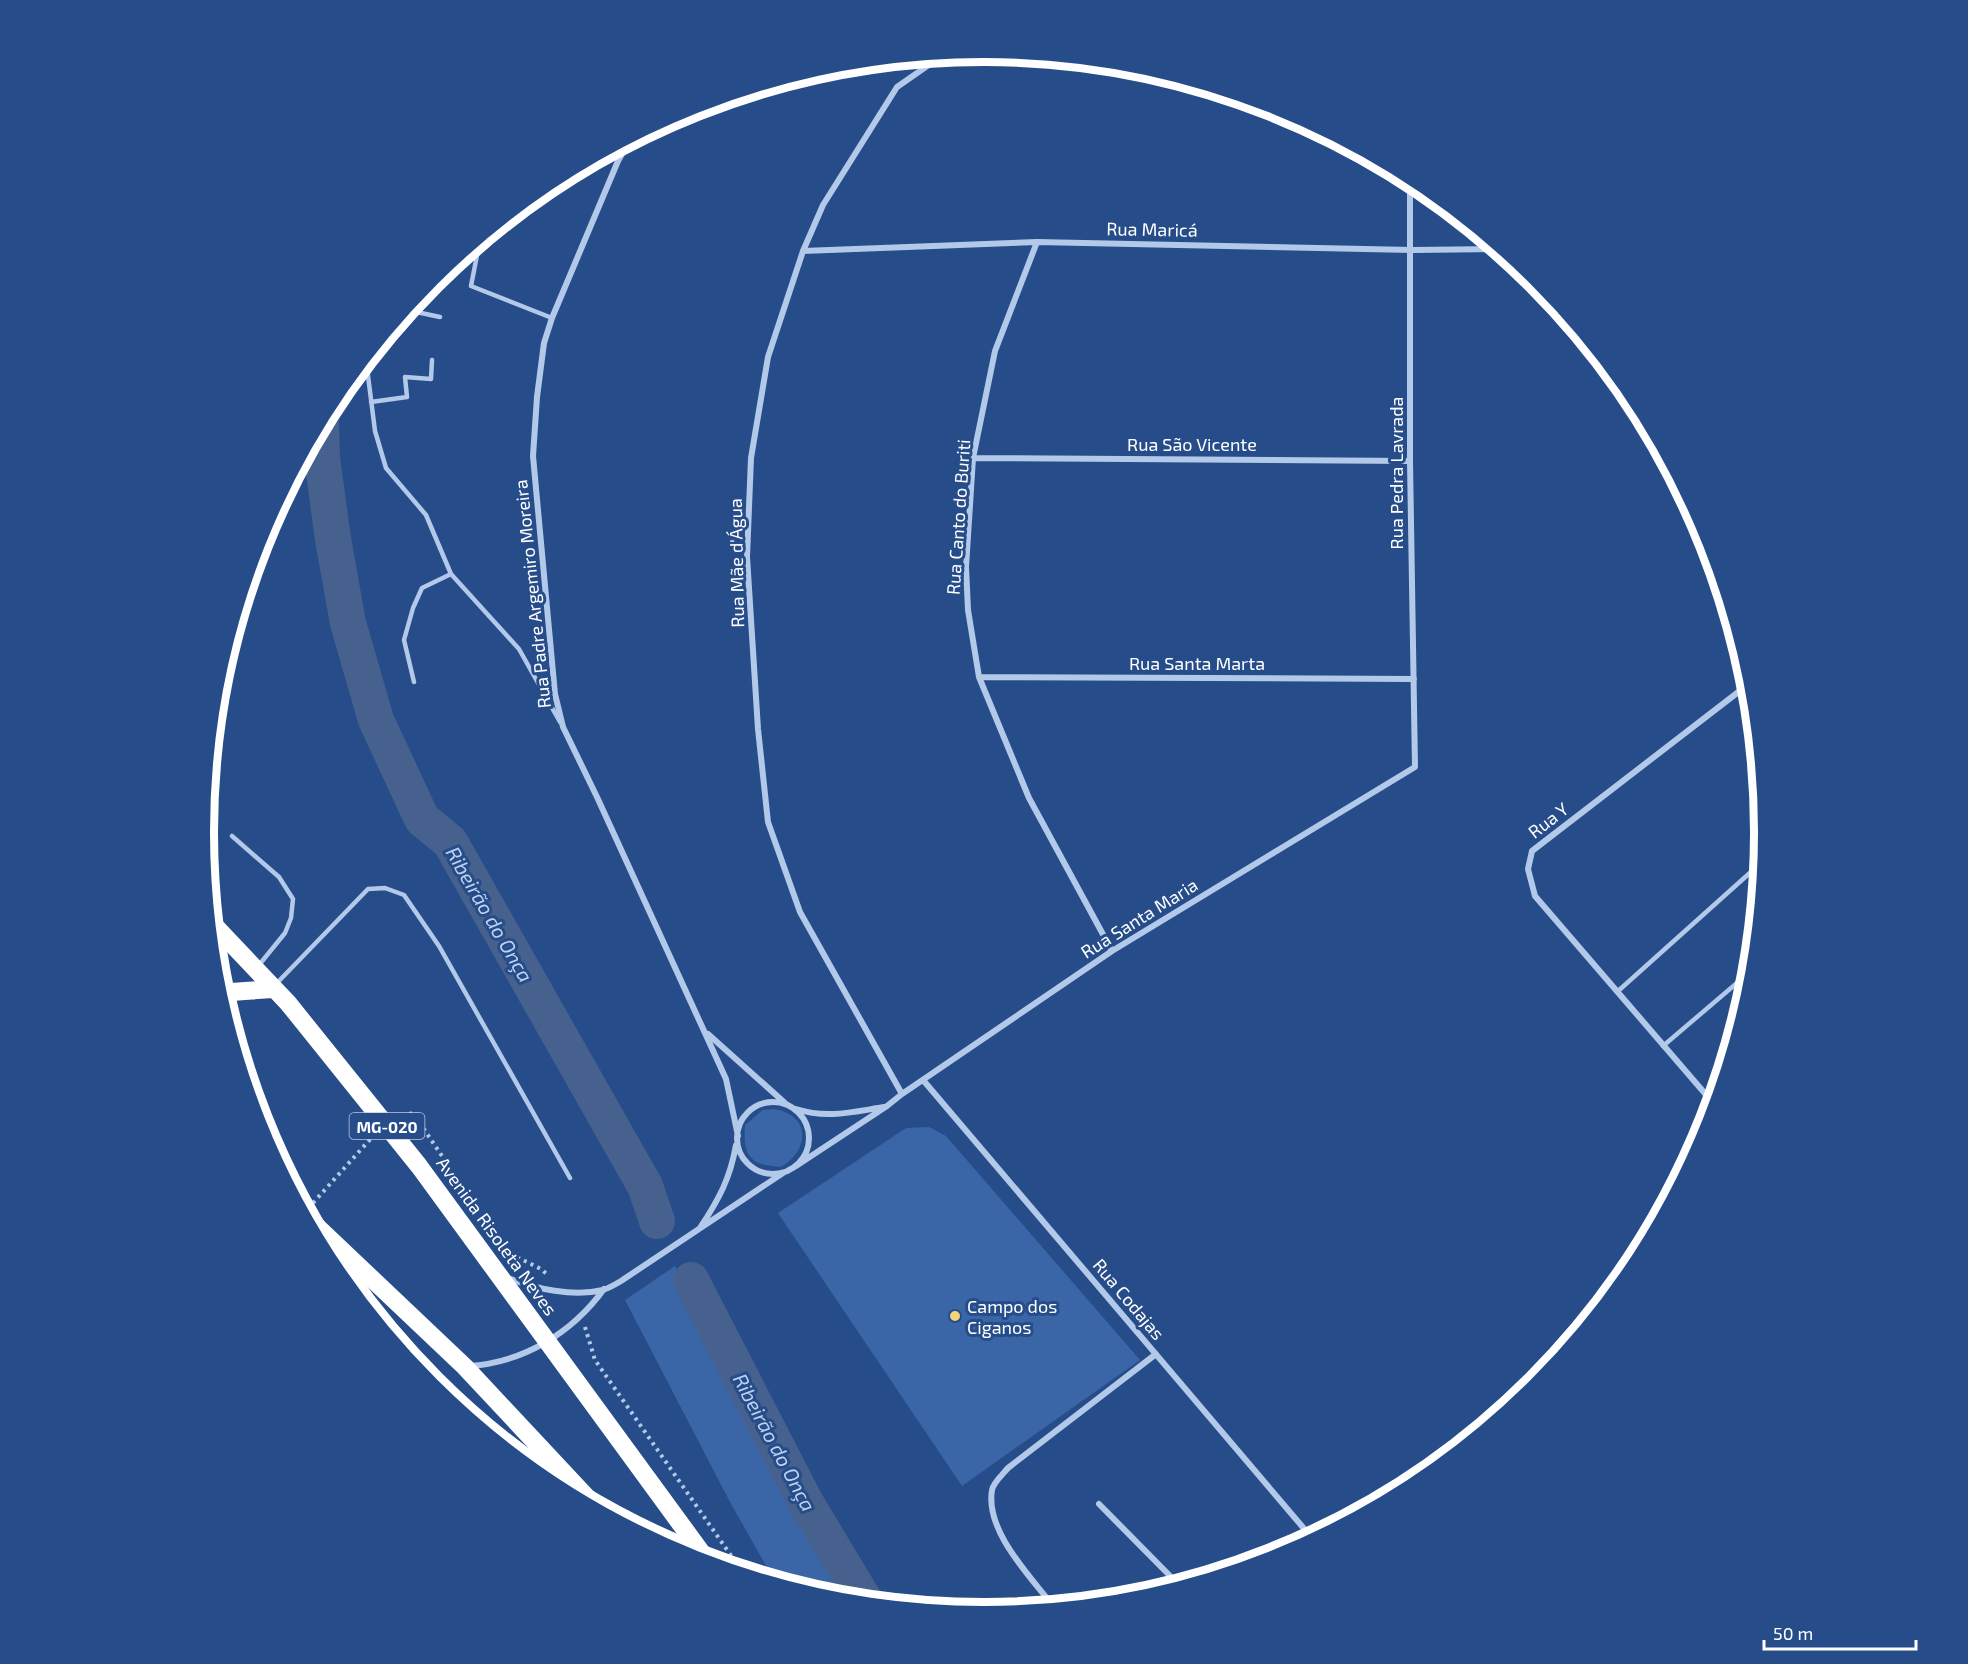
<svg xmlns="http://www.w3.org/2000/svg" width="1968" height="1664" viewBox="0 0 1968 1664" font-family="'Exo 2',sans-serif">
  <rect width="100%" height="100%" fill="#264d8a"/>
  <!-- green -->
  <path fill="#3a66a7" d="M774,1109C811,1115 810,1150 781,1167C749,1165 743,1156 745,1125L763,1110Z
    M929,1127L946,1136L1140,1360L962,1486L778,1213L906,1128Z
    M675,1266L765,1438L859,1601L831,1598L774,1580L730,1502L625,1300Z"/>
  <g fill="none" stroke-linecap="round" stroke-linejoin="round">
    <!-- river -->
    <path stroke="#46618d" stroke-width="36" d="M321,423L322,458L333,539L348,623L376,720L422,819L450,842L645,1186L657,1221
      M691,1280L805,1501L865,1601"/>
    <!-- path -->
    <path stroke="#b3c9ea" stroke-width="4" stroke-dasharray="3 4.5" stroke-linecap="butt" d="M402,1116L413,1113L490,1227
      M313,1203L374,1135
      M496,1236L515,1256L541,1269L549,1276
      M585,1327L595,1360L741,1570"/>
    <!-- lane -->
    <path stroke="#b3c9ea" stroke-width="4.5" d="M517,210L520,211
      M480,240L471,286L552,318
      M407,310L440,317
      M366,360L375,431L386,468L426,515L451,574L519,649L560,722
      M371,402L407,397L405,377L431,379L432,360
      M232,633L238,638
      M414,682L404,640L413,608L422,588L451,574
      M232,836L279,877L293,899L291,918L285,933L259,965
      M276,984L368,889L385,888L404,895L439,946L570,1178
      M1617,992L1762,862
      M1663,1046L1751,971"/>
    <!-- street -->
    <path stroke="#b3c9ea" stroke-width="6" d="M630,140L618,161L552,318L544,343L537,397L533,456L555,694L563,727L597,797L726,1079L738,1136
      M1037,242L995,351L973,458L966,567L968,610L979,677L1029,798L1112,951
      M803,251L1037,242L1412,250L1499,249
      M973,458L1410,461
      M979,677L1414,679
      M708,1034L785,1103
      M923,1080L1312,1538
      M902,1094L800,912L768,822L758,729L747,557L751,458L768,357L803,251L823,205L897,87L943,55
      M737 1138a36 36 0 1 1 72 0a36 36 0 1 1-72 0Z
      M1714,1104L1535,896L1528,869L1532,851L1750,683
      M796,1109C827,1119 852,1112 884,1107
      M796,1166L887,1106L902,1094L1112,951L1415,767L1410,461V179
      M700,1228C719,1199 730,1179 736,1145
      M508,1278C536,1289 573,1297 603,1290C609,1288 616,1284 621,1281L783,1173
      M468,1366C523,1363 572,1333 604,1289
      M1099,1504L1179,1585
      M1053,1606C1030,1576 985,1531 992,1490C993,1483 1003,1474 1008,1468L1156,1354"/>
    <!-- highway -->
    <path stroke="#fff" stroke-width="18" d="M212,923L288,1003L419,1166L707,1560
      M221,995L231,992L272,989
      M310,1220L465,1367L594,1505"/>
  </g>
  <!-- markers -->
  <circle fill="#f3d678" stroke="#264d8a" stroke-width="2" cx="955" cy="1316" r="6"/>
  <g text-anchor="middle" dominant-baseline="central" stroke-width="6" stroke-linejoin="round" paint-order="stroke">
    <!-- shield labels -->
    <rect fill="#264d8a" stroke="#becadc" stroke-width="1.5" x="349.5" y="1113" width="75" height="26" rx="4.5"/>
    <g font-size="16" font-weight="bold" fill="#fff">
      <text x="387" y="1126">MG-020</text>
    </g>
    <!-- street labels -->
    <g font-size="18" fill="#fff" stroke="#264d8a">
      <text transform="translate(1152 229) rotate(1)">Rua Maricá</text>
      <text x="1192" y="444">Rua São Vicente</text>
      <text transform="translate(1396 473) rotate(-90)">Rua Pedra Lavrada</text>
      <text transform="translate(958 517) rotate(-86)">Rua Canto do Buriti</text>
      <text transform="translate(736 563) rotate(-91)">Rua Mãe d'Água</text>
      <text transform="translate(532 594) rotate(-96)">Rua Padre Argemiro Moreira</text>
      <text x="1197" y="663">Rua Santa Marta</text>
      <text transform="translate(1548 820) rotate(-38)">Rua Y</text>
      <text transform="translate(1139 918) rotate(-32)">Rua Santa Maria</text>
      <text transform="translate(497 1236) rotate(54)">Avenida Risoleta Neves</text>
      <text transform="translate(1129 1299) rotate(50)">Rua Codajas</text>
    </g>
    <!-- poi labels -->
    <g font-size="18" fill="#fff" stroke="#264d8a" text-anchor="start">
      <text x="967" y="1306">Campo dos<tspan x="967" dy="21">Ciganos</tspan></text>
    </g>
    <!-- water labels -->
    <g font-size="20" font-style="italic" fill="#bfd3f1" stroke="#264d8a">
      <text transform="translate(490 914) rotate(60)">Ribeirão do Onça</text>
      <text transform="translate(775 1442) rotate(62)">Ribeirão do Onça</text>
    </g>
  </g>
  <!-- crop -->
  <path d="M0 0H1968V1664H0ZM214 832a770 770 0 1 1 1540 0a770 770 0 1 1-1540 0Z" fill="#264d8a" fill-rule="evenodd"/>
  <path fill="none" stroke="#fff" stroke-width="8" d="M214 832a770 770 0 1 1 1540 0a770 770 0 1 1-1540 0Z"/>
  <!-- scale -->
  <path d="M1764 1640v9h152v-9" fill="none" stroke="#ffffff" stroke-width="3"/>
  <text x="1773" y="1640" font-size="18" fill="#ffffff" stroke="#264d8a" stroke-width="4.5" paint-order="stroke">50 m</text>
</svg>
